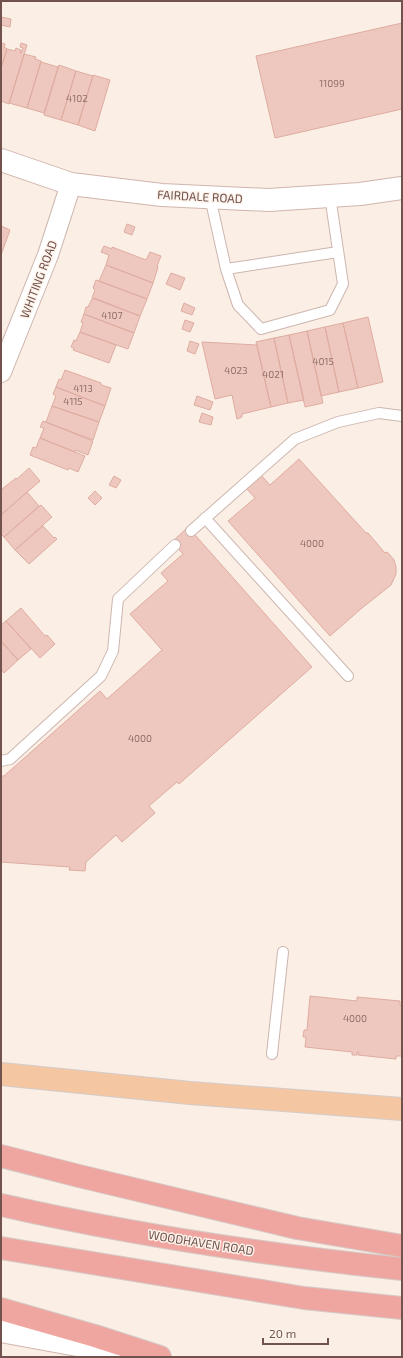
<svg xmlns="http://www.w3.org/2000/svg" width="403" height="1358" viewBox="0 0 403 1358" font-family="'Exo 2',sans-serif">
  <rect width="100%" height="100%" fill="#faeee5"/>
  <!-- building -->
  <path fill="#eec8bf" stroke="#dfaca0" d="M1,17L11,19L10,27L1,25Z
    M402,23V109L275,138L256,56Z
    M1,43L5,44L4,47L7,49L1,68Z
    M21,43L27,45L9,104L1,101V68L7,49L15,51L16,48L21,50L20,53H21L23,48L20,47Z
    M24,54L36,57L35,59L41,61L27,108L9,103Z
    M41,62L58,67L44,113L27,108Z
    M59,65L76,71L61,120L44,115Z
    M76,71L93,76L78,125L61,120Z
    M93,75L110,80L95,131L78,125Z
    M127,224L135,227L132,235L124,232Z
    M1,226L10,230L1,255Z
    M104,246L112,249V247L146,260L150,252L161,256L157,266L158,267L153,283L106,265L109,255L101,252Z
    M106,265L153,283L147,299L99,281Z
    M171,273L185,278L180,290L166,284Z
    M96,280L147,299L140,316L92,298L95,290L93,288Z
    M94,298L140,316L134,333L84,314L86,307H88L92,299H93Z
    M184,303L195,308L192,315L181,311Z
    M84,314L134,333L128,349L80,332L83,323L81,322Z
    M368,317L383,382L358,388L343,323Z
    M185,320L194,323L190,332L182,329Z
    M343,323L358,388L339,392L325,327Z
    M325,327L339,392L321,396L307,331Z
    M307,331L323,403L305,407L289,335Z
    M80,332L116,345L109,363L73,350L74,348L71,347L74,340L76,341Z
    M289,335L304,400L288,403L274,338Z
    M274,338L288,403L271,407L256,342Z
    M190,341L199,344L195,354L187,351Z
    M202,342L257,345L271,407L242,414V417L237,419L232,395L215,399Z
    M65,370L101,383V385L111,388L105,406L56,387L59,379L61,380Z
    M56,387L105,406L99,422L52,406L56,396L53,394Z
    M197,396L213,402L210,410L194,405Z
    M52,406L99,422L93,440L46,422Z
    M202,413L213,417L211,425L199,422Z
    M43,421L93,441L88,455L75,450V452L40,438L44,428L40,427Z
    M40,438L85,456L78,472L69,468L68,470L30,455L33,447L36,448Z
    M299,459L366,533H368L385,553L387,552L389,554L394,560L396,567V574L391,585L362,608L330,636L228,521L255,498L245,487L260,474L270,485Z
    M29,468L40,481L1,515V488L2,489L16,478L17,479Z
    M114,476L121,480L116,488L109,485Z
    M95,491L102,498L95,505L88,498Z
    M27,492L39,506L4,537L1,534V515Z
    M41,505L52,517L15,550L4,537Z
    M43,526L54,538L55,537L57,539L29,564L15,550Z
    M188,527L312,667L179,784L177,782L149,806L155,813L122,842L116,835L86,862L85,871L69,870L70,867L1,862V776H4L100,691L107,699L162,650L130,614L168,581L161,573L183,554L172,542Z
    M21,608L45,636L47,635L55,644L40,658L6,621Z
    M6,621L31,649L18,660L1,641V625Z
    M1,641L18,660L4,673L1,669Z
    M310,996L357,1001V997L400,1001V1005L402,1006V1056H396V1059L358,1055L359,1052H357V1055H352V1052L305,1047L306,1037H303L304,1030H307Z"/>
  <g fill="none" stroke-linecap="round" stroke-linejoin="round">
    <defs>
      <path id="lane" d="M210,197L226,269L238,305L261,329L330,310L343,284L330,196
        M226,269L338,252
        M205,518L348,676
        M191,531L295,439L338,422L379,413L402,416
        M1,761L10,759L101,676L113,651L118,599L175,545
        M272,1054L283,952"/>
      <path id="street" d="M1,372L48,255L71,184"/>
      <path id="secondary" d="M1,160L71,184L162,195L269,200L360,194L402,188
        M1,1331L132,1355"/>
      <path id="primary" d="M1,1074L190,1093L402,1109"/>
      <path id="highway" d="M1,1156L79,1176L297,1228L402,1246
        M1,1205C133,1235 267,1255 402,1269
        M1,1248L304,1298L402,1308
        M1,1309L95,1336L160,1357"/>
    </defs>
    <!-- lane casing -->
    <use href="#lane" stroke="#cdb6af" stroke-width="12"/>
    <!-- street casing -->
    <use href="#street" stroke="#cdb6af" stroke-width="22"/>
    <!-- secondary casing -->
    <use href="#secondary" stroke="#d0b5ad" stroke-width="24"/>
    <!-- primary casing -->
    <use href="#primary" stroke="#d4cbc9" stroke-width="24"/>
    <!-- highway casing -->
    <use href="#highway" stroke="#d4cbc9" stroke-width="24"/>
    <!-- lane -->
    <use href="#lane" stroke="#fff" stroke-width="10"/>
    <!-- street -->
    <use href="#street" stroke="#fff" stroke-width="20"/>
    <!-- secondary -->
    <use href="#secondary" stroke="#fff" stroke-width="22"/>
    <!-- primary -->
    <use href="#primary" stroke="#f4c6a2" stroke-width="22"/>
    <!-- highway -->
    <use href="#highway" stroke="#f0a6a0" stroke-width="22"/>
  </g>
  <g text-anchor="middle" dominant-baseline="central" stroke-width="3" stroke-linejoin="round" paint-order="stroke">
    <!-- number labels -->
    <g font-size="10" fill="#907069">
      <text x="332" y="83">11099</text>
      <text x="77" y="98">4102</text>
      <text x="112" y="315">4107</text>
      <text x="323" y="361">4015</text>
      <text x="236" y="370">4023</text>
      <text x="273" y="374">4021</text>
      <text x="83" y="388">4113</text>
      <text x="73" y="401">4115</text>
      <text x="312" y="543">4000</text>
      <text x="140" y="738">4000</text>
      <text x="355" y="1018">4000</text>
    </g>
    <!-- street labels -->
    <g font-size="12" fill="#71524c" stroke="#fdf3eb">
      <text transform="translate(200 196) rotate(3)">FAIRDALE ROAD</text>
      <text transform="translate(38 279) rotate(-69)">WHITING ROAD</text>
      <text transform="translate(201 1242) rotate(9)">WOODHAVEN ROAD</text>
    </g>
  </g>
  <!-- border -->
  <rect width="403" height="1358" fill="none" stroke="#71524c" stroke-width="4"/>
  <!-- scale -->
  <path d="M263 1338v6h65v-6" fill="none" stroke="#71524c" stroke-width="2"/>
  <text x="269" y="1338" font-size="12" fill="#71524c" stroke="#fdf3eb" stroke-width="3" paint-order="stroke">20 m</text>
</svg>
